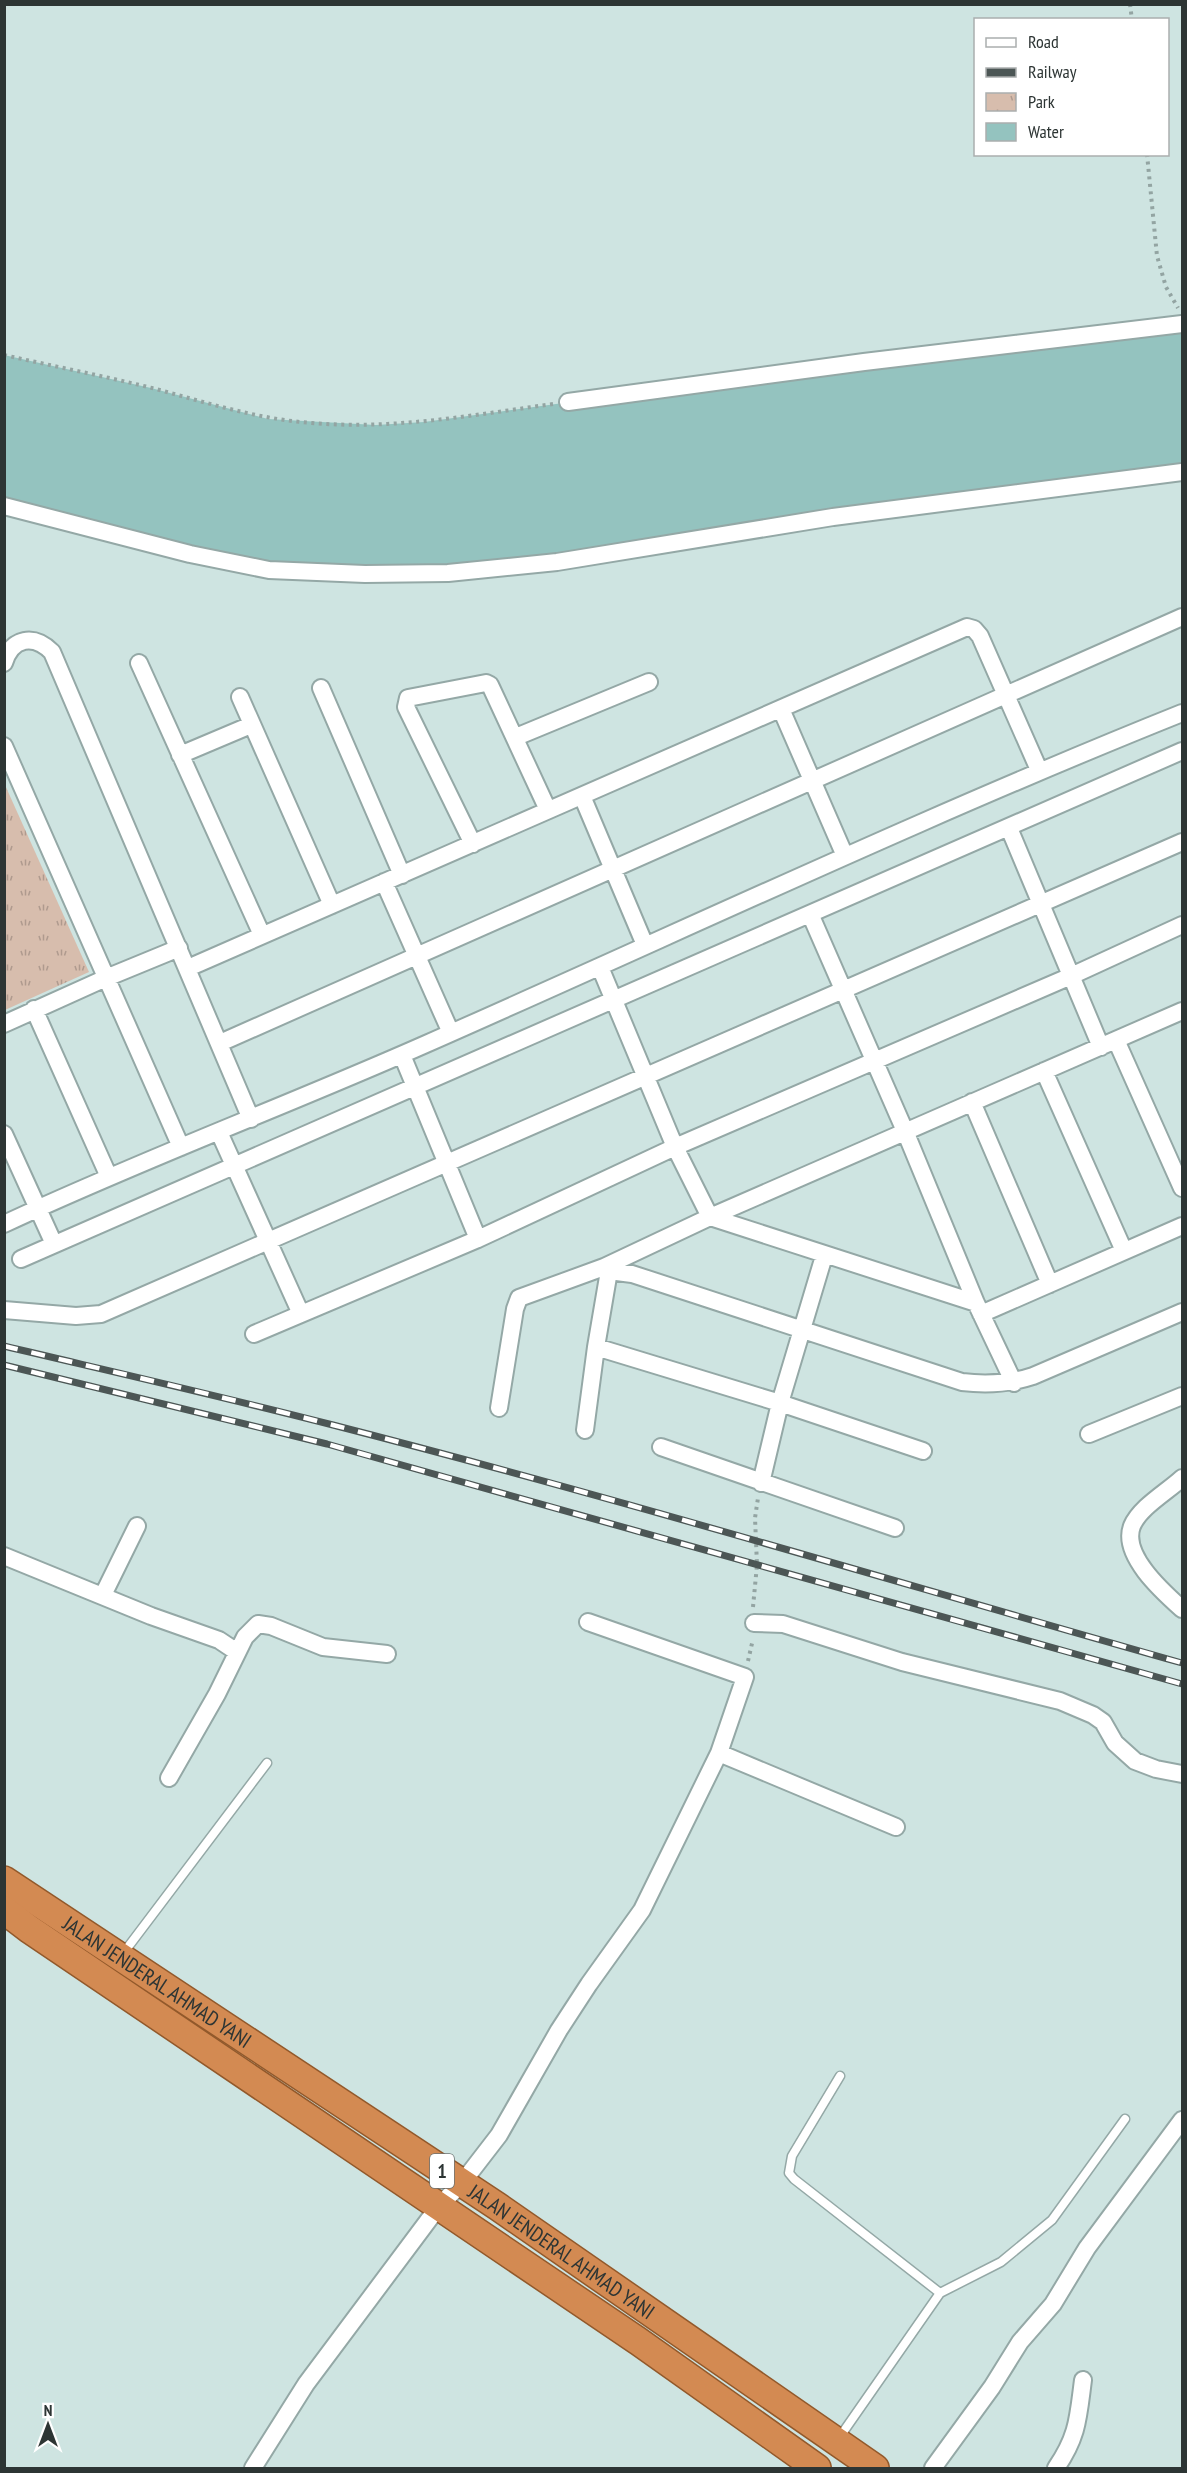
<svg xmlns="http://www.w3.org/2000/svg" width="1187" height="2473" viewBox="0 0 1187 2473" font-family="'PT Sans Narrow',sans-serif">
  <defs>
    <pattern id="park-tufts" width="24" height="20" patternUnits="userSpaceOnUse" patternTransform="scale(1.5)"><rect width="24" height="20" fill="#d7bdad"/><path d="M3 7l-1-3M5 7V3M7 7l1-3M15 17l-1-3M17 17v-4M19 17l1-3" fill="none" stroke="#af9a8e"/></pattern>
  </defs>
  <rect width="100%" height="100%" fill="#cee4e1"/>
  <!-- park -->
  <path fill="url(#park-tufts)" d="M5,785L89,972L5,1010H4Z"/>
  <!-- water -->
  <path fill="#94c3bf" d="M1182,324V472L448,573L310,571L5,506L4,355L151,388L268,419L376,425L424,422L864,362Z"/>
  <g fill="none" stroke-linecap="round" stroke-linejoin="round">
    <defs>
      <path id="service" d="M122,1955L267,1763
        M840,2076L792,2156L789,2173L794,2179L940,2293
        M839,2438L940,2293L1001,2262L1052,2220L1125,2119"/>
      <path id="minor" d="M568,402L864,362L1182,324
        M4,506L190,554L269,570L365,574L448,573L557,562L833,517L1182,472
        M4,663C12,637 34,634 52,652L251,1119
        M139,663L262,935
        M321,688L402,875
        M240,697L332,905
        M781,709L845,856
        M516,737L649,682
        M4,746L181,1147
        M180,755L251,725
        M582,796L645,945
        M1009,828L1101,1047
        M473,844L406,707L408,698L486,683L490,685L548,810
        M384,882L451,1033
        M811,916L905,1131L976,1303L1014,1383
        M600,967L675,1147L710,1217L976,1303
        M188,968L967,627L974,629L980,636L1039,770
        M34,1009L109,1177
        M4,1024L106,978L179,948
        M1116,1040L1182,1188
        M220,1043L1182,617
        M402,1055L478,1239
        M1044,1071L1124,1251
        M972,1102L1050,1284
        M219,1132L301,1314
        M4,1134L54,1244
        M4,1224C143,1159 286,1106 426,1044C678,933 927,815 1182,713
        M21,1259C408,1089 796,922 1182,751
        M604,1267L609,1271L632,1274L962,1382C987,1385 1009,1384 1033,1376L1182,1312
        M4,1310L76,1316L101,1314L1182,842
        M981,1314L1182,1226
        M254,1334L478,1239L675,1147L1071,976L1182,925
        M596,1347L780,1403L923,1451
        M499,1408L515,1309L519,1298L604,1267L710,1217L1182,1011
        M585,1430L596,1347L609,1271
        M1089,1434L1182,1396
        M661,1447L895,1528
        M1182,1478C1167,1492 1140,1507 1132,1526C1121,1555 1163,1592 1182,1609
        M761,1483L780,1403L824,1256
        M4,1556L151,1616L219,1640L237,1652
        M103,1595L137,1526
        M754,1623L783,1624L902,1662L1060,1701L1093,1715L1103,1722L1115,1743L1135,1761L1156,1769L1182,1774
        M719,1753L896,1827
        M169,1778L217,1694L245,1637L258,1624L271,1626L323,1647L387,1654
        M253,2468L306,2384L439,2206L462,2183L499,2135L559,2030L589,1984L642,1910L719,1753L745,1677L588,1622
        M933,2468L992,2387L1020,2342L1053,2304L1087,2248L1182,2120
        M1056,2468C1078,2436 1078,2418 1083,2380"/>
      <g id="trunk">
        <path id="s1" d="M4,1880L497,2206L875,2468"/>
        <path d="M4,1910L29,1929L638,2341L817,2468"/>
      </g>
    </defs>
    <!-- service casing -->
    <use href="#service" stroke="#94a8a6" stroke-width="11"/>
    <!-- minor casing -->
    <use href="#minor" stroke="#94a8a6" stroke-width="20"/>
    <!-- trunk casing -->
    <use href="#trunk" stroke="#92592b" stroke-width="30"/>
    <!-- path -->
    <path stroke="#93a4a2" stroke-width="4" stroke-dasharray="3 4.5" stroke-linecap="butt" d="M1130,4L1132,20
      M1147,154L1157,256L1166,287L1178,308
      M4,355C53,366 103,376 152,388C205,402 256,419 312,423C393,430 473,415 553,404
      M753,1607L757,1565L755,1518L758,1498
      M748,1661L753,1639"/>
    <!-- service -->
    <use href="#service" stroke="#fff" stroke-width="8"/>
    <!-- minor -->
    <use href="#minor" stroke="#fff" stroke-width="16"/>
    <!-- trunk -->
    <use href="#trunk" stroke="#d38a52" stroke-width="27"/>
    <defs>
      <path id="rail" d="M4,1346C114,1372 224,1397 333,1425C618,1498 899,1583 1182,1663
        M4,1365L327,1444L1182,1684"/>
    </defs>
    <!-- rail casing -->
    <use href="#rail" stroke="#4c5655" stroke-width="7"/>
    <!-- rail -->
    <use href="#rail" stroke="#fff" stroke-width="4.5" stroke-dasharray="14" stroke-linecap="butt"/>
  </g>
  <g text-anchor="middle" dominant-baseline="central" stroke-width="6" stroke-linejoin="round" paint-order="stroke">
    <!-- shield labels -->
    <rect fill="#fff" stroke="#6c7271" stroke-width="1.5" x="430" y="2154" width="24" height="34" rx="4.5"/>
    <g font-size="20" font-weight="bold" fill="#2d3534">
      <text x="442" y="2171">1</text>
    </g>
    <!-- street labels -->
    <g font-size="21" fill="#2d3534" stroke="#fff">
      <text stroke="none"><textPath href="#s1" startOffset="184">JALAN JENDERAL AHMAD YANI</textPath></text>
      <text stroke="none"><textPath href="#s1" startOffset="670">JALAN JENDERAL AHMAD YANI</textPath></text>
    </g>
  </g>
  <!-- border -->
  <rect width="1187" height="2473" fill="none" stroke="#2d3534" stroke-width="12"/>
  <!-- legend -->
  <rect x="974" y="18" width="195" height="138" fill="#ffffff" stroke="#abaeae" stroke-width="1.5"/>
  <rect x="986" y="38" width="30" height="9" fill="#ffffff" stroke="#abaeae" stroke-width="1.5"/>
  <text x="1028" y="48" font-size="18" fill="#2d3534">Road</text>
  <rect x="986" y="68" width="30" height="9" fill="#4c5655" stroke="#abaeae" stroke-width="1.5"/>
  <text x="1028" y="78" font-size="18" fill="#2d3534">Railway</text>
  <rect x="986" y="93" width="30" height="18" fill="url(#park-tufts)" stroke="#abaeae" stroke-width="1.5"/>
  <text x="1028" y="108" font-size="18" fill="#2d3534">Park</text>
  <rect x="986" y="123" width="30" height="18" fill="#94c3bf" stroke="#abaeae" stroke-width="1.5"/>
  <text x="1028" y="138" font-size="18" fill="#2d3534">Water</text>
  <!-- north arrow -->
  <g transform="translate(48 2425)" stroke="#ffffff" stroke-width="4.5" paint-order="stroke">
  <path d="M0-4.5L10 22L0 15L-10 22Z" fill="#2d3534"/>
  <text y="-9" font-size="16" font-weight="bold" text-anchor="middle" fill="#2d3534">N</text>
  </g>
</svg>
